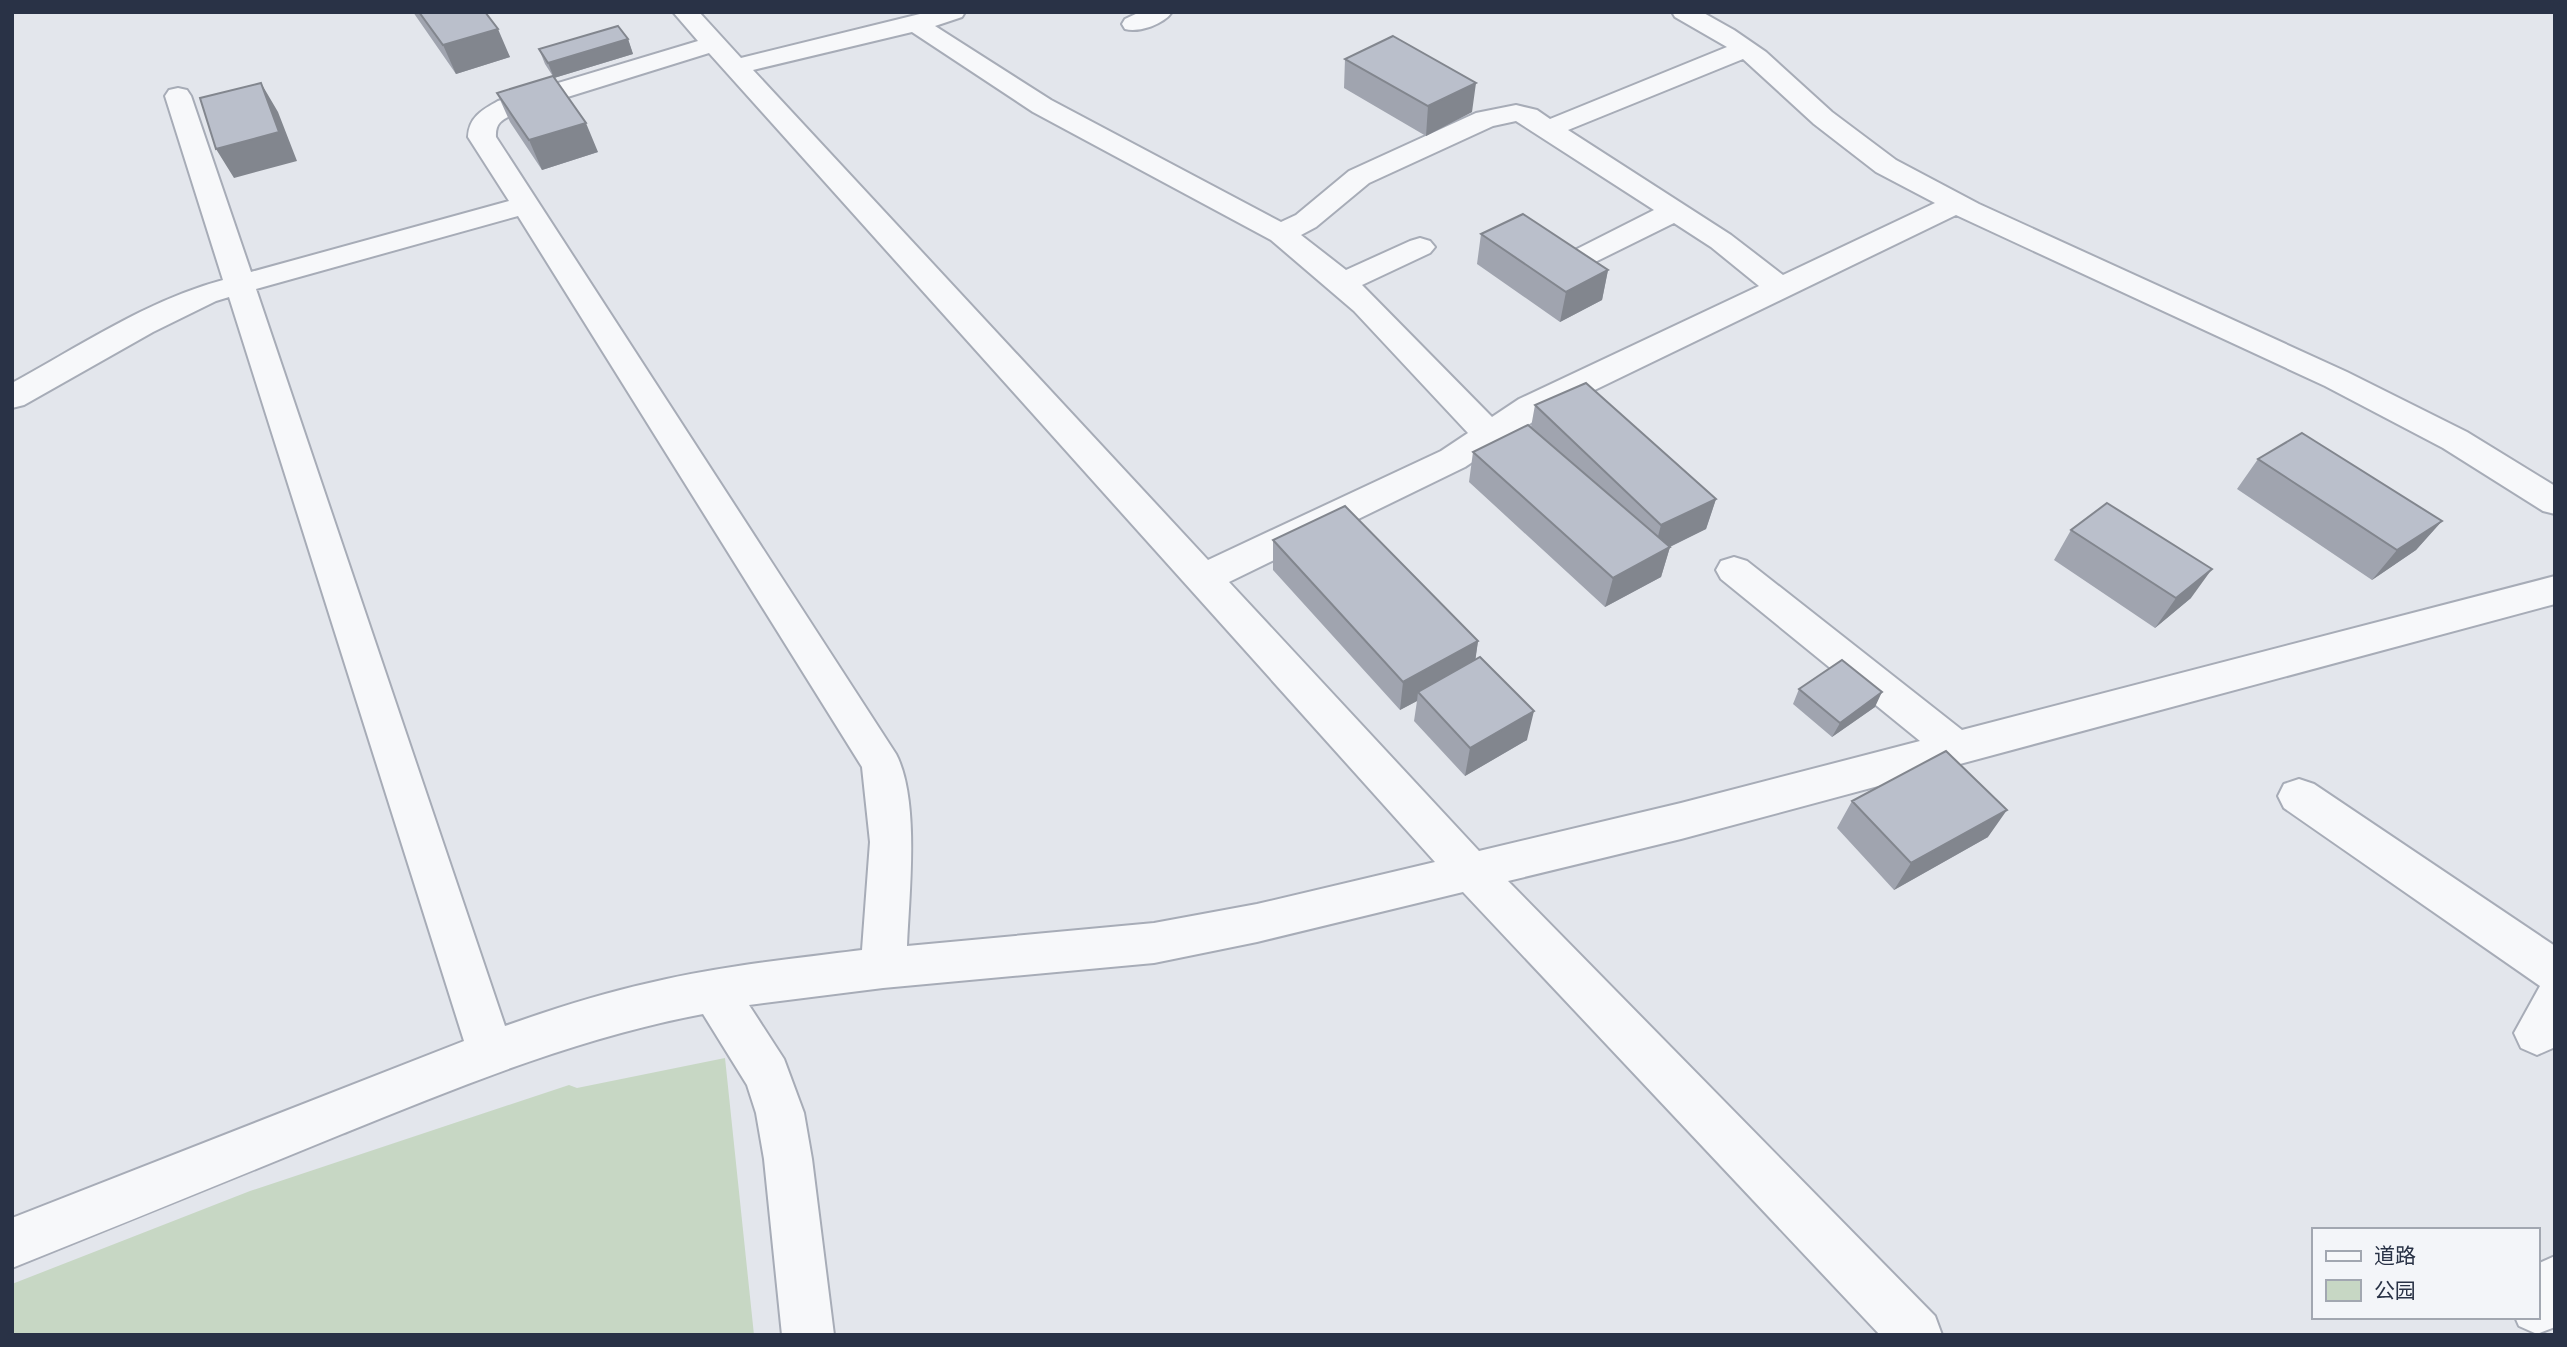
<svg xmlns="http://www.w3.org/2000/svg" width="2567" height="1347" viewBox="0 0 2567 1347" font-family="'IBM Plex Sans','Noto Sans SC',sans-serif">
  <rect width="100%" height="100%" fill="#e3e6ec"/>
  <!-- green -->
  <path fill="#c7d7c4" d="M725,1058L754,1335H12V1284L250,1191L569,1085L577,1088Z"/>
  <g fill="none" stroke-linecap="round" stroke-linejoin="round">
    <defs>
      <path id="minor" d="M673,12H699L741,58L928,12H965L962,17L935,26L1051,100L1281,222L1296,215L1349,171L1476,113L1516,105L1537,110L1550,119L1727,47L1675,17L1672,12H1702L1734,30L1766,52L1832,112L1896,160L1979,204L2347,372L2467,432L2555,486V514L2543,511L2443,448L2325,386L1956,215L1543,415L1465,467L1229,582L1479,851L1681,803L1920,741L1721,579L1716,570L1721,561L1734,557L1747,561L1962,730L2555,576V604L1681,839L1508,881L1935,1316L1942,1335H1880L1463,892L1257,942L1154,963L883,988L749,1005L784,1059L804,1113L812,1159L834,1335H782L764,1159L756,1113L747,1085L703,1014C576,1038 461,1086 342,1134C232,1179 122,1224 12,1268V1218L464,1041L229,297L216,301L153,332L24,405L12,408V383C80,346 148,300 223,280L165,96L169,90L178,88L187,90L191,96L251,272L509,201L468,137C469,117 482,110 498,101L698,41ZM912,32L1033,112L1271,240L1354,311L1468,433L1441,451L1208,560L753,70ZM709,53L1435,862L1257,904L1154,923L907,946C909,894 920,800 896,754L496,137C495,121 504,119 516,113ZM1743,59L1814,124L1876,172L1935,203L1783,275L1731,235L1568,130ZM1516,121L1654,210L1569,253L1564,259L1569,265L1579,268L1589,265L1674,223L1711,247L1759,286L1519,399L1492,417L1362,285L1430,253L1435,247L1430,241L1420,238L1410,241L1346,270L1301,235L1316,227L1369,183L1493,126ZM518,216L862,767L870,842L862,950C791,959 719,966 649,983C600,994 553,1009 505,1026L256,289Z
        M1140,12H1172C1164,24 1139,33 1125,29L1122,24L1125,19Z
        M2299,779L2314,784L2555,946L2553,1048L2537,1055L2521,1048L2514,1033L2540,986L2284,808L2278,796L2284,784Z
        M2555,1256V1327L2537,1334L2519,1326L2515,1317H2537V1264Z"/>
    </defs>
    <!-- minor casing -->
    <use href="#minor" stroke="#a7acb7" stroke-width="4"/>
    <!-- minor -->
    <use href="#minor" fill="#f7f8fa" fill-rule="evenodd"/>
  </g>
  <!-- wall -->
  <path fill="#a0a4af" d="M413,12H485L510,57L456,74Z
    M628,39L633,54L554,78L545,64L539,49Z
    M1345,59L1472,112L1426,136L1344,88Z
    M497,93L598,152L542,170L510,122Z
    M1481,234L1608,270L1602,300L1560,322L1477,264Z
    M1535,405L1716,499L1706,529L1670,547L1661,577L1605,607L1469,482L1473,452L1531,427Z
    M2258,459L2442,521L2416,550L2372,580L2237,489Z
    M2071,530L2191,598L2155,628L2054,560Z
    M1273,540L1478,641L1475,660L1527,740L1465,776L1414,721L1417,701L1400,710L1273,570Z
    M1799,689L1875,707L1832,737L1793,704Z
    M1852,801L1988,837L1894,890L1837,828Z"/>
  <!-- shaded-wall -->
  <path fill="#82868e" d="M498,29L510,57L456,74L443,45Z
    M628,39L633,54L554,78L548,63Z
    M261,83L278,112L297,161L234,178L216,149Z
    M1476,83L1472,112L1426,136L1428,106Z
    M586,123L598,152L542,170L529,140Z
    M1608,270L1602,300L1560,322L1566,292Z
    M1716,499L1706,529L1653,555L1661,525Z
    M2442,521L2416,550L2372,580L2397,550Z
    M1670,547L1661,577L1605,607L1613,578Z
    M2212,569L2191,598L2155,628L2176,598Z
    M1478,641L1474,670L1418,692L1417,701L1400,710L1403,682Z
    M1882,692L1875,707L1832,737L1840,723Z
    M1534,711L1527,740L1465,776L1470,748Z
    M2007,810L1988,837L1894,890L1911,863Z"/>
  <!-- building -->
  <path fill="#babfcb" stroke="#82868e" stroke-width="2" d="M419,12H485L498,29L443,45Z
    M618,26L628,39L548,63L539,49Z
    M1393,36L1476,83L1428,106L1345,59Z
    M553,76L586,123L529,140L497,93Z
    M261,83L279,132L216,149L200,98Z
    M1523,214L1608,270L1566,292L1481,234Z
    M1586,383L1716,499L1661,525L1535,405Z
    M1528,425L1670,547L1613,578L1473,452Z
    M2302,433L2442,521L2397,550L2258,459Z
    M2107,503L2212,569L2176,598L2071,530Z
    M1345,506L1478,641L1403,682L1273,540Z
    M1480,657L1534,711L1470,748L1418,692Z
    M1842,660L1882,692L1840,723L1799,689Z
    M1946,751L2007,810L1911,863L1852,801Z"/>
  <!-- border -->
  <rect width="2567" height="1347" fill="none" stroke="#293246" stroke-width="28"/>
  <!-- legend -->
  <rect x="2312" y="1228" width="228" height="91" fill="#f3f5f9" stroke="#a2a7b1" stroke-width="2"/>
  <rect x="2326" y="1251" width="35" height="10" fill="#f7f8fa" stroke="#a2a7b1" stroke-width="2"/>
  <text x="2374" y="1263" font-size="21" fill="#293246">道路</text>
  <rect x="2326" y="1280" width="35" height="21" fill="#c7d7c4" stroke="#a2a7b1" stroke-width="2"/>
  <text x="2374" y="1298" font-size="21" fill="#293246">公园</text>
</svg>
